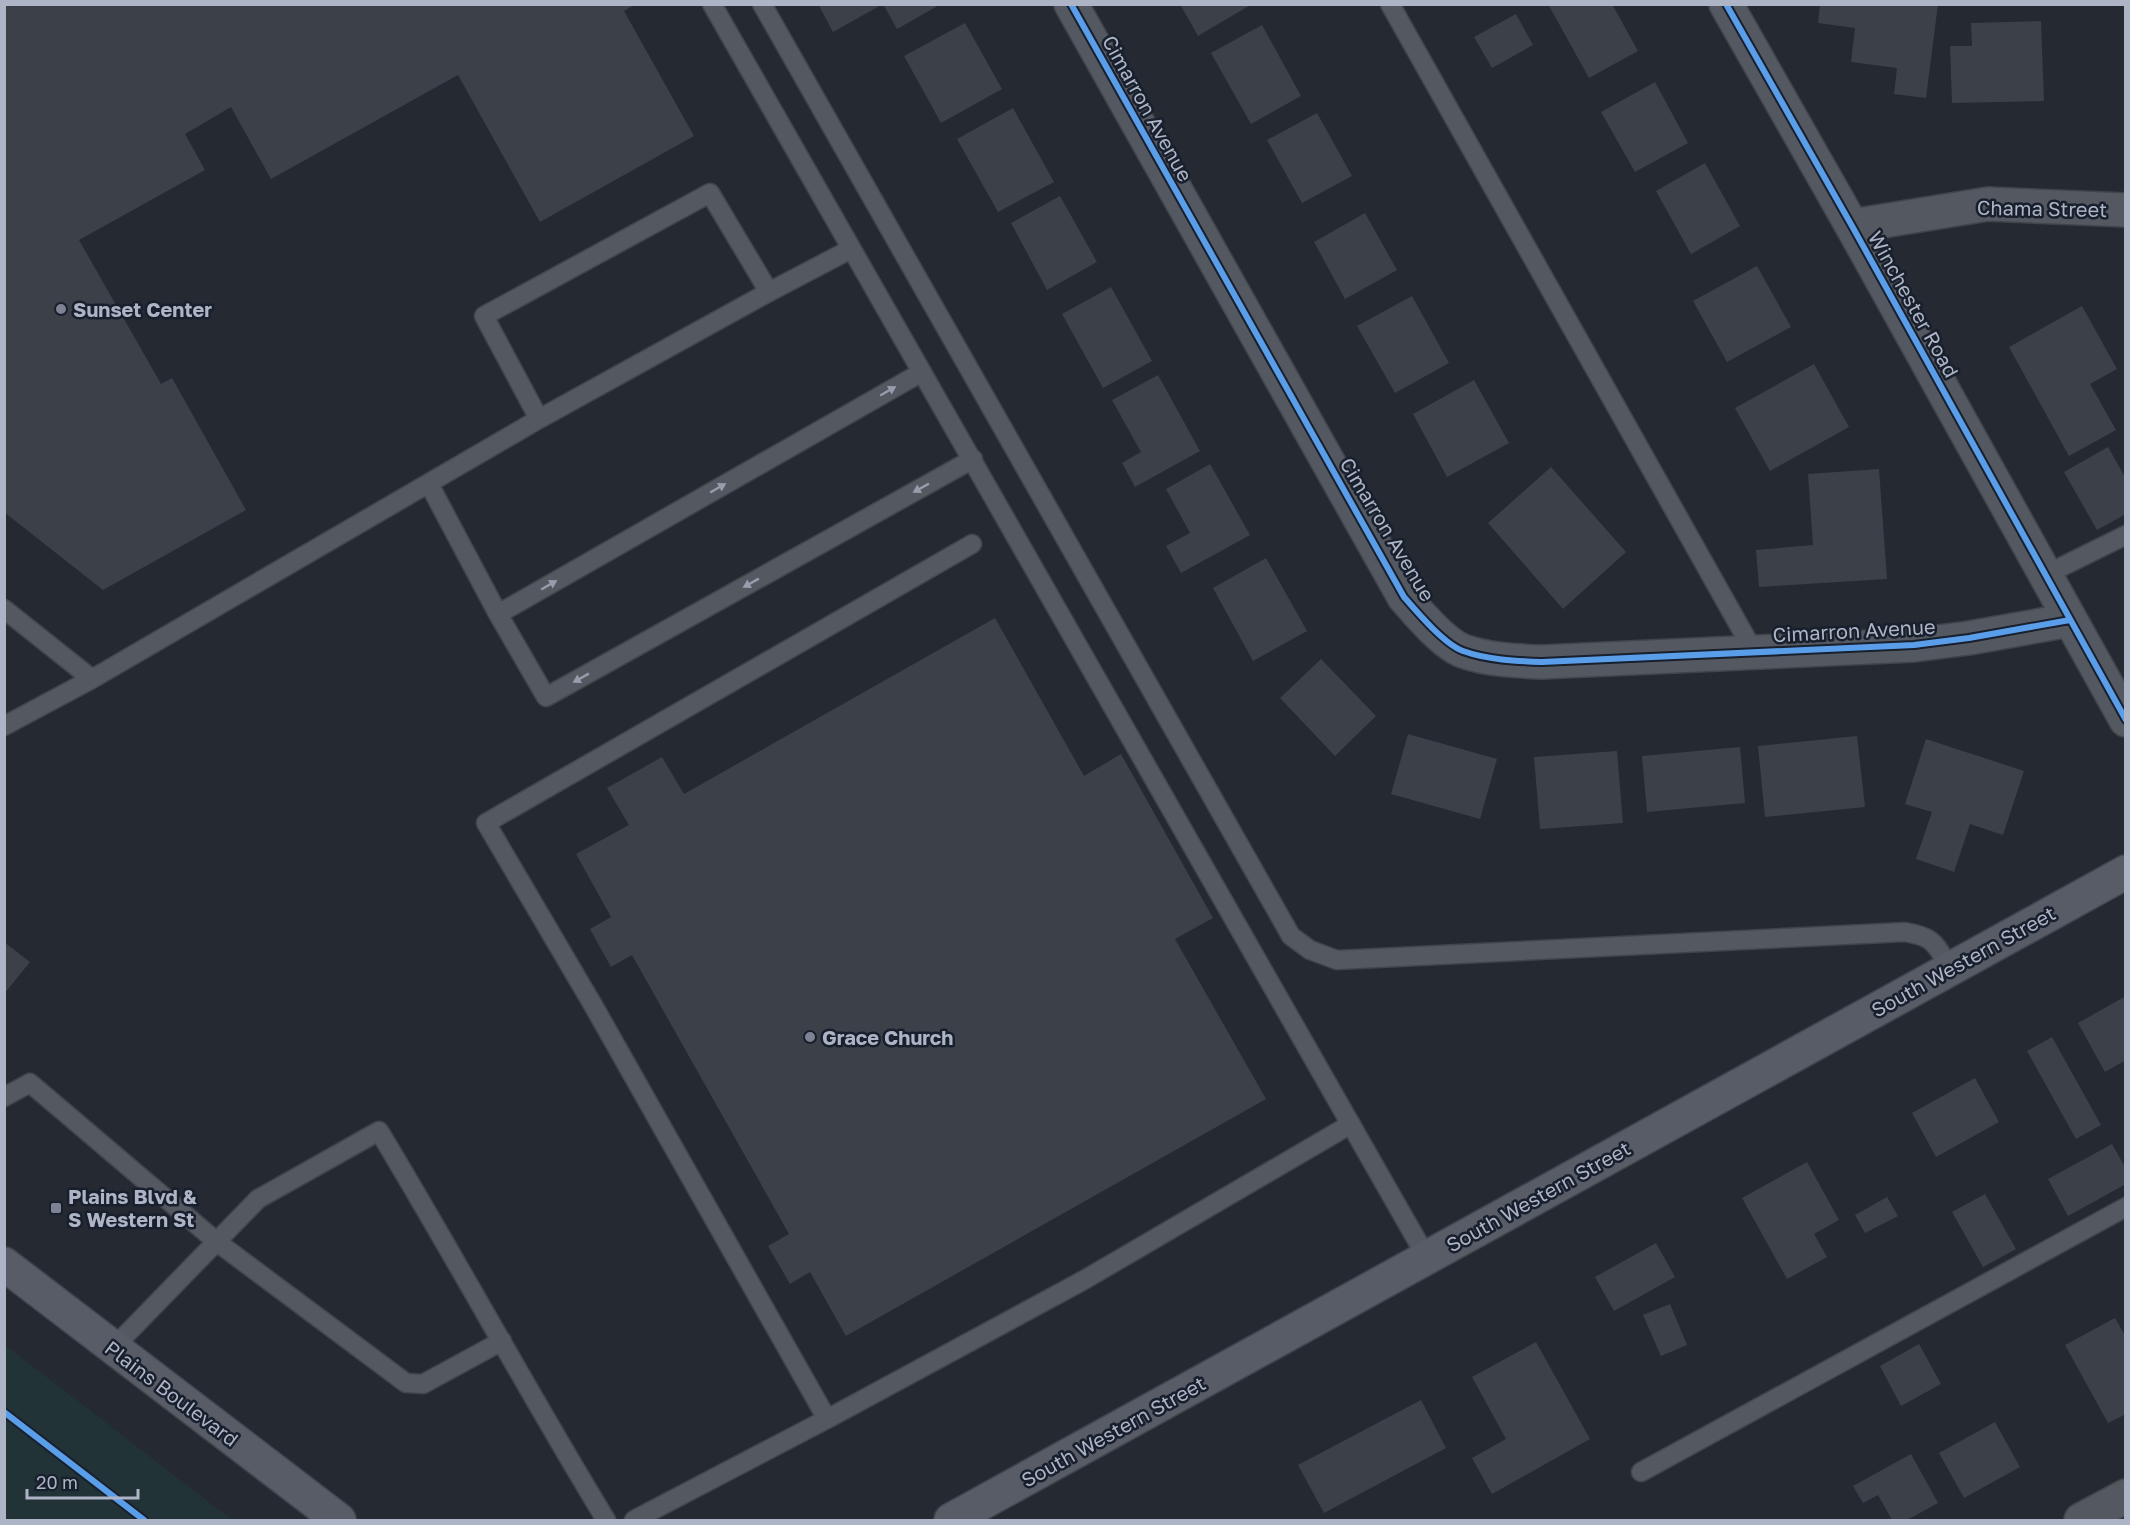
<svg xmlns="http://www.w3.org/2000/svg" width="2130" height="1525" viewBox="0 0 2130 1525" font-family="'Golos Text',sans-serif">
  <rect width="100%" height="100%" fill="#252932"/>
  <!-- green -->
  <path fill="#223338" d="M4,1345H5L232,1520H10L5,1517Z"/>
  <!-- building -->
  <path fill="#3c4049" d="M4,4H636L624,11L694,136L540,222L458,75L271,179L231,107L185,134L205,170L79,240L161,384L172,378L246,510L103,590L4,512Z
    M818,4H883L833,32Z
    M883,4H941L897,29Z
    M1180,4H1252L1198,36Z
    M1548,4H1612L1638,51L1589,78Z
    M1820,4H1938L1926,98L1894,94L1897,68L1851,62L1855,28L1818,23Z
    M1516,14L1533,45L1492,68L1474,37Z
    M2041,21L2044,101L1952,103L1950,46H1972L1971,23Z
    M965,23L1002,89L941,123L904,56Z
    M1262,25L1301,96L1251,124L1211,53Z
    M1655,82L1688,143L1635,172L1601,112Z
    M1013,108L1054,182L998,212L957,139Z
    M1317,113L1352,176L1302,203L1267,140Z
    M1705,163L1740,226L1691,254L1656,191Z
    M1060,196L1097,262L1047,290L1011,223Z
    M1365,213L1397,270L1345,299L1314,242Z
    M1757,266L1791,327L1727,362L1693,301Z
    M1111,287L1152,361L1103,388L1062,314Z
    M1412,296L1449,363L1395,393L1357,326Z
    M2082,306L2117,369L2090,384L2116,430L2069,456L2009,347Z
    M1814,364L1849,427L1770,471L1735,408Z
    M1158,375L1200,451L1135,487L1122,463L1141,452L1112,400Z
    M1474,380L1509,443L1447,477L1413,414Z
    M2108,447L2126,479V514L2097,530L2064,472Z
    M1210,464L1250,535L1181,573L1166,546L1190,533L1166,489Z
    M1551,467L1626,552L1563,609L1488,523Z
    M1879,469L1887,579L1759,587L1756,550L1813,545L1808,474Z
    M1266,558L1307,631L1253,661L1213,588Z
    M995,618L1084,776L1121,754L1213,918L1175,939L1266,1099L846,1336L810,1272L790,1284L768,1246L789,1234L632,955L611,967L590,929L611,917L576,854L629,825L607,788L662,757L684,794Z
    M1321,659L1376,716L1335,756L1280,698Z
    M1408,734L1497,759L1480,819L1391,794Z
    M1857,736L1865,807L1765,817L1758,746Z
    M1926,739L2024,771L2003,835L1970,824L1954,872L1916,859L1932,812L1905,804Z
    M1740,747L1745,803L1647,812L1642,756Z
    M1617,751L1623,823L1540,829L1534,757Z
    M4,942L30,962L4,994Z
    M2126,996V1060L2105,1072L2078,1023Z
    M2052,1037L2101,1125L2076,1139L2027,1051Z
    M1975,1078L1999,1122L1936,1157L1912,1113Z
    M2112,1144L2126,1169V1184L2068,1216L2048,1179Z
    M1807,1162L1839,1220L1814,1234L1827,1257L1787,1279L1742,1198Z
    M1985,1194L2016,1249L1983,1267L1952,1212Z
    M1887,1197L1898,1216L1865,1233L1855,1215Z
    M1656,1243L1675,1277L1614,1311L1595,1277Z
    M1670,1304L1687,1345L1661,1356L1643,1315Z
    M2115,1318L2126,1337V1414L2108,1423L2065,1345Z
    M1536,1342L1590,1439L1492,1494L1472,1458L1506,1439L1472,1377Z
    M1919,1344L1941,1384L1901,1406L1880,1366Z
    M1421,1400L1446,1448L1324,1513L1298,1465Z
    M1995,1422L2020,1467L1964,1498L1939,1453Z
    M1911,1454L1938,1503L1907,1520H1892L1878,1495L1863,1503L1853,1486Z"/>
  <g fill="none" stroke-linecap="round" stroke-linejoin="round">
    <defs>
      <path id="service" d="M712,4L1427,1258
        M762,4L1291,936L1310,950L1337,960L1905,932C1935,937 1935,944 1950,968
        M1390,4L1754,652
        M539,419L484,316L710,193L769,292
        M429,484L498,614L546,697L973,459
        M972,544L486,823L593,1005L827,1419L1084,1280L1351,1124
        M2045,575L2126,535
        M4,609L92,679
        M498,614L922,372
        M4,726L92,679L539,419L769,292L851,249
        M4,1097L30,1083L217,1242L406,1383L423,1384L502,1341
        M113,1348L258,1199L379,1131C457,1260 528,1392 606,1520
        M1641,1472L2126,1207
        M634,1520L827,1419"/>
      <path id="minor" d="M1071,4L1404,597C1417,612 1444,644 1463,651C1488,660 1516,661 1542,662L1914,645L1969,638L2070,620
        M1726,4L1852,226L2126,720
        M1852,226L1988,204L2126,210
        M2081,1520L2126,1496"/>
      <path id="secondary" d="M4,1264L339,1520
        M951,1520L2126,872"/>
    </defs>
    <!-- service casing -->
    <use href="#service" stroke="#40444b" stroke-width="21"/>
    <!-- minor casing -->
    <use href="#minor" stroke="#40444b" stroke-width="36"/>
    <!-- secondary casing -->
    <use href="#secondary" stroke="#40444b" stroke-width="36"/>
    <!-- service -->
    <use href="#service" stroke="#545861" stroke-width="18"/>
    <!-- minor -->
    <use href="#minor" stroke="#545861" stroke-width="33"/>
    <!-- secondary -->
    <use href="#secondary" stroke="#585c66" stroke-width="33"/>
    <defs>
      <path id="cycleway" d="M1071,4L1404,597C1417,612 1444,644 1463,651C1488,660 1516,661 1542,662L1914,645L1969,638L2070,620
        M1726,4L1852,226L2126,720
        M4,1412L144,1520"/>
    </defs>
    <!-- cycleway casing -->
    <use href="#cycleway" stroke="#181f2d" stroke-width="10"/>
    <!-- cycleway -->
    <use href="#cycleway" stroke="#5a9eea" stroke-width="6"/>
  </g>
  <!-- one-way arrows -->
  <defs><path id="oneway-solid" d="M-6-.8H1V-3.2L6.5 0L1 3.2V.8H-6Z" transform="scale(1.5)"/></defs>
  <g fill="#979dac">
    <use href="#oneway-solid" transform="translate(888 391) rotate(-30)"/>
    <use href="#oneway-solid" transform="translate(718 488) rotate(-30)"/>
    <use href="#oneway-solid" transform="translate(921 488) rotate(151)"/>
    <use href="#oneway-solid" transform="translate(751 583) rotate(151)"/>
    <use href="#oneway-solid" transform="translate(549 585) rotate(-30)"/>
    <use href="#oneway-solid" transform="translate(581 678) rotate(151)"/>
  </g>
  <!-- markers -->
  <g fill="#7d8392" stroke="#181f2d" stroke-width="2">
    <circle cx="61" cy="309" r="6"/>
    <circle cx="810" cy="1037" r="6"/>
    <rect x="50" y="1202" width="12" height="12" rx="3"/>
  </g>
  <g text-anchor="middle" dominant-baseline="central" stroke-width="5" stroke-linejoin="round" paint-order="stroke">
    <!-- street labels -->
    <g font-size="20" fill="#adb4c5" stroke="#181f2d">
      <text transform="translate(1148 108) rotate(61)">Cimarron Avenue</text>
      <text transform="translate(2042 208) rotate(1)">Chama Street</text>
      <text transform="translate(1914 304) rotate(61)">Winchester Road</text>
      <text transform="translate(1388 529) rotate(59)">Cimarron Avenue</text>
      <text transform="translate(1854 630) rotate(-3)">Cimarron Avenue</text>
      <text transform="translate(1963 961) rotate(-29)">South Western Street</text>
      <text transform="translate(1538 1196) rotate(-29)">South Western Street</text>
      <text transform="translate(172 1393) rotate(37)">Plains Boulevard</text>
      <text transform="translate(1113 1431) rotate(-29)">South Western Street</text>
    </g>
    <!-- poi labels -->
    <g font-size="20" font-weight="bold" fill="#adb4c5" stroke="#181f2d" text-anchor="start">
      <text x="73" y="309">Sunset Center</text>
      <text x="822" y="1037">Grace Church</text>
      <text x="68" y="1196">Plains Blvd &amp;<tspan x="68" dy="23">S Western St</tspan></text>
    </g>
  </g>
  <!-- border -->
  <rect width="2130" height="1525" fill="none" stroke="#adb4c5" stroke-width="12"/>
  <!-- scale -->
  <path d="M27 1489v9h111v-9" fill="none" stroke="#adb4c5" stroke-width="3"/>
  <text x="36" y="1489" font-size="18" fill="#adb4c5" stroke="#181f2d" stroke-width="4.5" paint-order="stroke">20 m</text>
</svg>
